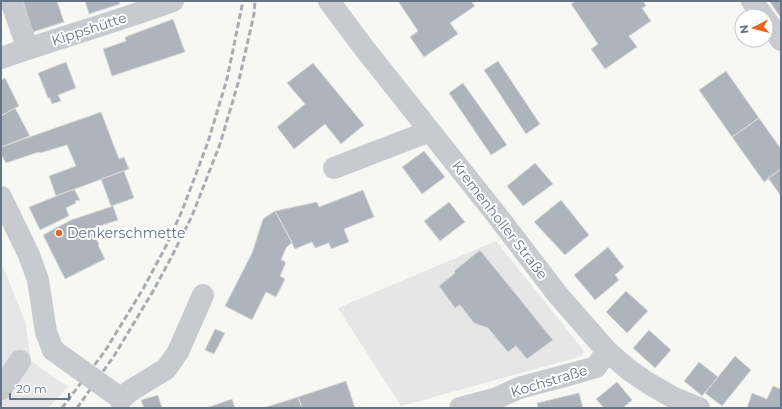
<svg xmlns="http://www.w3.org/2000/svg" width="782" height="409" viewBox="0 0 782 409" font-family="Montserrat,sans-serif">
  <rect width="100%" height="100%" fill="#f7f7f4"/>
  <!-- built -->
  <path fill="#e5e6e5" d="M496,241L584,351L582,356L401,406L338,308Z
    M1,262L25,321L31,361L68,387L48,408H1Z"/>
  <!-- building -->
  <path fill="#aeb4bc" stroke="#d9d9d7" d="M23,1H57L64,22L33,32Z
    M85,1H119L120,4L89,14Z
    M398,1H471L475,6L450,23L458,34L424,57L410,37L418,31Z
    M575,1H643L646,6L642,8L651,21L629,36L637,47L605,69L591,49L598,44L571,4Z
    M771,1H781V18L770,2Z
    M173,19L185,52L112,76L103,49L126,41L125,37Z
    M498,61L540,124L526,134L484,70Z
    M66,62L76,88L58,95L61,101L52,104L50,98H48L38,73Z
    M313,63L364,125L341,144L325,124L294,149L277,127L305,104L287,83Z
    M726,71L759,118L732,137L699,90Z
    M5,78L19,106L1,116V80Z
    M463,83L507,145L491,155L449,93Z
    M15,108L30,136L1,147V116Z
    M101,112L119,159L124,157L129,169L56,196L49,176L76,166L67,145L40,153L39,152L6,163L1,154V147Z
    M759,118L781,149V169L764,182L732,137Z
    M424,151L445,177L422,194L402,167Z
    M535,163L553,184L523,206L507,186Z
    M781,169V196L768,178Z
    M124,171L134,198L111,206L101,179Z
    M74,189L80,200L75,201L76,203L66,208L69,216L40,230L29,207Z
    M363,190L374,217L344,229L349,242L331,249L329,243L315,248L312,242L295,249L275,211L317,202L319,207Z
    M561,200L589,235L565,255L534,222Z
    M449,202L465,222L440,241L424,221Z
    M113,206L118,220L91,229L99,244L98,245L105,259L65,279L43,235L71,220Z
    M275,211L292,242L286,248L281,260L286,262L280,276L285,279L276,297L266,292L252,320L225,306L252,253L263,219Z
    M608,247L624,267L615,275L619,280L595,300L574,275Z
    M480,250L553,340L527,359L516,346L508,352L488,328L474,323L460,305L455,308L439,286L455,273L454,271Z
    M626,291L648,311L627,333L606,312Z
    M215,329L225,333L214,354L205,350Z
    M649,330L671,350L655,368L633,348Z
    M735,356L751,370L722,406L705,393Z
    M699,362L718,377L702,396L684,381Z
    M346,381L355,408H302L298,397Z
    M617,382L632,400L623,408H604L596,399Z
    M773,386L781,389V408H747L752,393L767,399Z
    M579,393L583,408H538L537,403Z
    M158,395L162,408H144L141,400Z
    M298,397L302,408H263Z
    M232,399L235,408H206Z"/>
  <g fill="none" stroke-linecap="round" stroke-linejoin="round">
    <!-- minor -->
    <path stroke="#c7cace" stroke-width="22" d="M11,1L28,49
      M329,1L364,48L495,213L558,295L607,351L629,370L648,383L674,398L699,408
      M752,1L763,16
      M766,20L781,40
      M1,58C58,38 116,22 173,1
      M334,168L430,131
      M1,197L29,255L38,280L46,332L53,350
      M1,389L20,361
      M120,400L130,391L166,369L178,352L203,295
      M460,408L497,398L519,388L575,373L596,367L607,351"/>
    <!-- rail -->
    <path stroke="#a7acb3" stroke-width="3" stroke-dasharray="6 3" stroke-linecap="butt" d="M62,408L105,351L143,289L165,248L182,211L208,142L227,79L243,1
      M77,408L114,356L152,293L172,256L192,216L220,144L239,80L254,14L255,1"/>
    <!-- minor-bridge -->
    <path stroke="#c7cace" stroke-width="22" d="M53,350L116,395"/>
  </g>
  <!-- markers -->
  <circle fill="#eb6721" stroke="#fff" stroke-width="1.5" cx="59" cy="233" r="4"/>
  <g text-anchor="middle" dominant-baseline="central" stroke-width="4" stroke-linejoin="round" paint-order="stroke">
    <!-- street labels -->
    <g font-size="14" fill="#657487" stroke="#fff">
      <text transform="translate(89 29) rotate(-18)">Kippshütte</text>
      <text transform="translate(500 220) rotate(52)">Kremenholler Straße</text>
      <text transform="translate(549 381) rotate(-17)">Kochstraße</text>
    </g>
    <!-- poi labels -->
    <g font-size="14" fill="#657487" stroke="#fff" text-anchor="start">
      <text x="67" y="233">Denkerschmette</text>
    </g>
  </g>
  <!-- border -->
  <rect width="782" height="409" fill="none" stroke="#657487" stroke-width="4"/>
  <!-- north arrow -->
  <g transform="translate(754 28) rotate(263)"><circle r="19" fill="#ffffff" stroke="#c1c7cf"/>
  <path d="M0-3L7 15L0 10L-7 15Z" fill="#eb6721"/>
  <text y="-6" font-size="11" font-weight="bold" text-anchor="middle" fill="#657487">N</text>
  </g>
  <!-- scale -->
  <path d="M10 393v6h59v-6" fill="none" stroke="#657487" stroke-width="2"/>
  <text x="16" y="393" font-size="12" fill="#657487" stroke="#ffffff" stroke-width="3" paint-order="stroke">20 m</text>
</svg>
